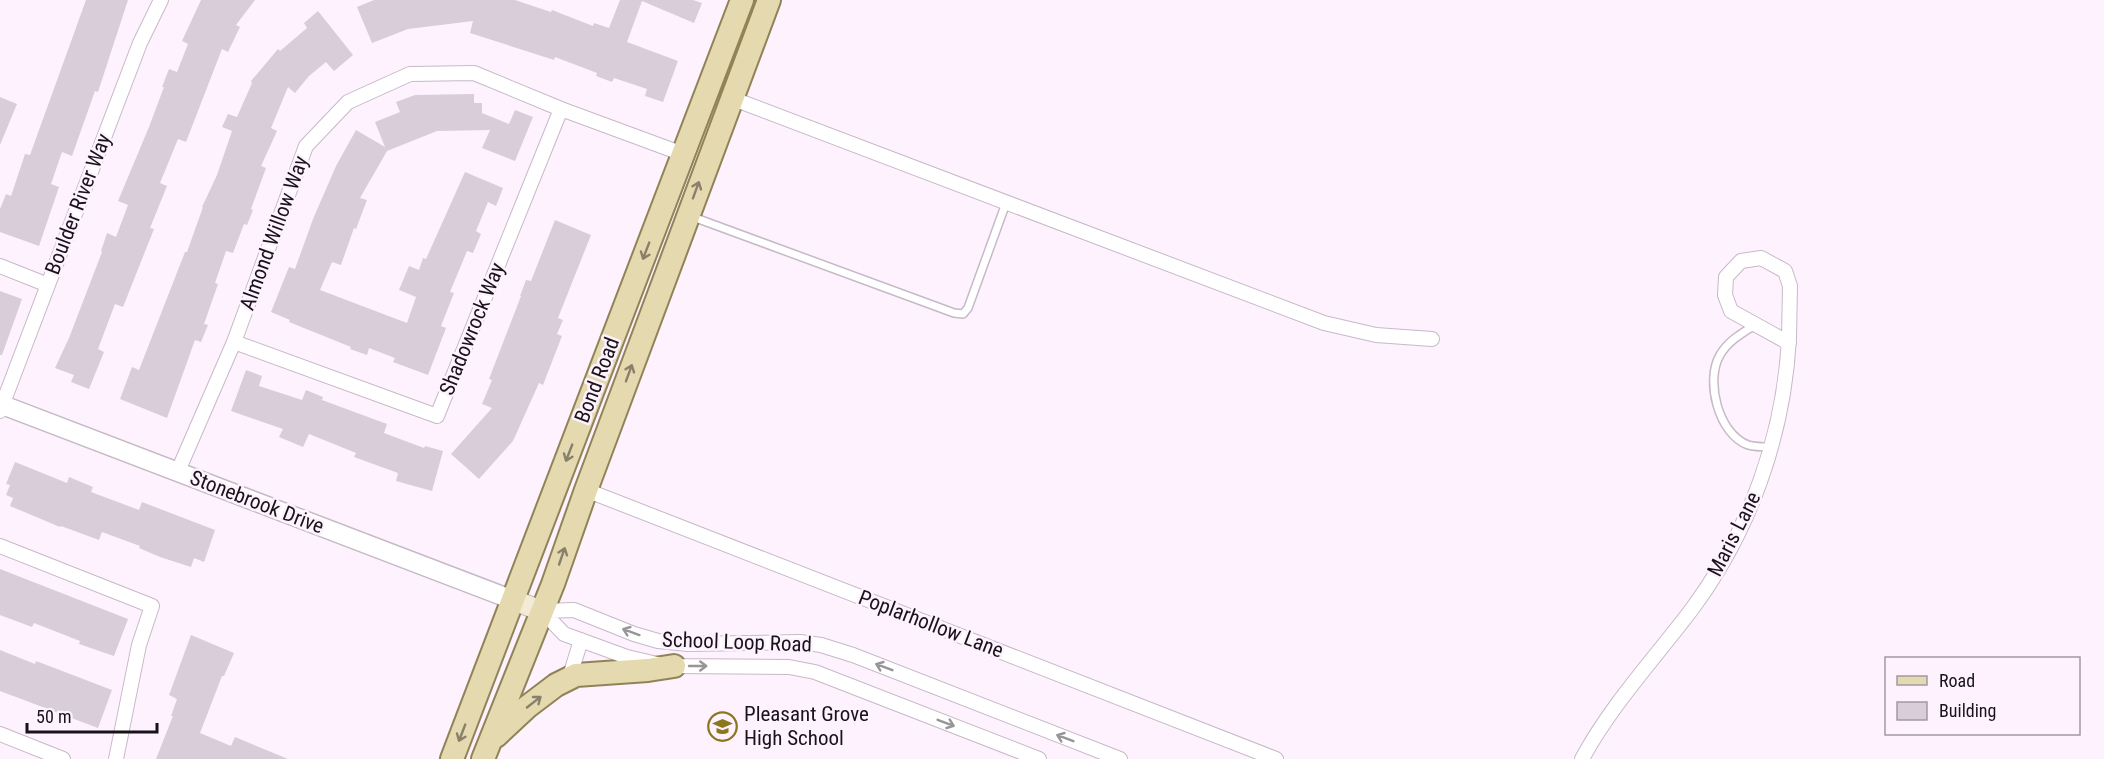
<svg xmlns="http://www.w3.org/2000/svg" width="2104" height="759" viewBox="0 0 2104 759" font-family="'Roboto Condensed',sans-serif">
  <rect width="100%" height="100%" fill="#fef2ff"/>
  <!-- building -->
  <path fill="#d9cdda" d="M86,0H128L98,92L95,91L72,156L62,152L51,184L59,187L39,246L0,232V209L6,194L11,196L25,154L30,155Z
    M201,0H255L236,25L240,27L228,52L222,49L186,142L178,139L160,183L167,186L150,228L154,229L123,307L115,304L98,349L104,352L89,389L71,382L74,375L55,368L69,338L102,252L101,251L107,233L116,237L128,205L118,201L149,127L164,87H162L169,69L177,72L188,44L182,41Z
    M374,0H515L551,12L552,10L593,26L594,23L609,28L620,0H693L702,3L694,23L642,1L627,42L678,61L663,102L645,96L647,89L614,78L612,82L596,76L597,73L555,57L554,60L470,33L473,21L408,29L372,43L357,7Z
    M318,11L353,55L334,71L326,62L309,76L295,93L288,87L271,128L277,131L261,166L266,168L251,209L253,210L247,225L244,224L233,253L226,251L215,283L218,284L204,324L208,325L201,342L195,340L167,418L120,399L132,367L139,370L185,252H187L203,207H202L217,175L232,131L222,127L228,114L237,117L252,83L251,81L278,49L280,51L307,28L304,23Z
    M474,94V103H482V113L509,124L515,110L533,117L515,161L482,148L490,130L437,131L387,151L360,198L367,200L356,229L354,228L341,265L332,262L320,290L407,323L416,297L399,290L409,266L419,270L423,258L426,259L465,172L503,188L496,206L488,202L476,231L481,234L473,253L467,251L450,292L454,293L441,326L446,328L428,375L393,362L395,358L369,348L367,355L350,349L351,347L289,322L290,320L271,312L289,267L295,269L313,219L336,166L356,130L385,147L375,122L400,112L396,102L415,95Z
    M0,97L17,104L0,145Z
    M555,220L591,235L558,318L563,320L557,334L562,336L543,385L539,383L513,441L479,479L451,454L492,408L482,404L492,380L489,379L521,296H520L526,280L531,281Z
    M0,291L22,299L2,355H0Z
    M246,370L262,376L259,386L302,400L306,390L323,397L322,400L387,424L384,433L424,448L425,446L443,451L432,491L396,481L398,473L354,457L356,453L309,434L303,447L279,437L283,429L231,411Z
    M15,462L67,483L69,477L93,487L91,492L139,510L142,502L215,530L204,562L194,558L191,567L160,557L139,548L140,546L102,532L99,540L61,526L60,527L10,506L13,498L6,495L10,485L6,484Z
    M0,569L128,619L114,656L79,644L80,641L34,623L32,627L0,615Z
    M191,635L234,653L224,676H222L200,733L231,746L235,737L288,759H156L173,716H171L177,699L169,695Z
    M0,650L35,664L36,661L112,690L98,728L0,691Z"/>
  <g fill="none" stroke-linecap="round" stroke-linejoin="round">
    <defs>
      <path id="service" d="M693,217L954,313L963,314L968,308L1006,203
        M1755,325C1742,333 1728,341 1720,355C1705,380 1718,434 1748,445C1755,447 1764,447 1771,447"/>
      <path id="minor" d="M731,98L1324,323L1376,335L1432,339
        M0,266L48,285
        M234,342L437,416L561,109
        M0,411L140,43L161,0
        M178,471L234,342L306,146L348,102L410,74L474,73L561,109L683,154
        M586,490L1276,759
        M0,546L152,606L139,645L116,759
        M542,611L574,610L634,634L658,641L688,644L800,642L821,645L853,655L1120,759
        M542,611L564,634L627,657L657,664L674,666L789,667L815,672L1039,759
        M569,679L581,640
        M0,734L63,759
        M1582,759C1611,705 1655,658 1692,609C1750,531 1784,435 1789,338L1790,286L1785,271L1761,258L1741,261L1726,277L1725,295L1731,311L1789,343"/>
      <path id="tertiary" d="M0,404L513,600"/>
      <path id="secondary" d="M513,600L542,611"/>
      <path id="primary" d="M496,736L527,707L556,685L576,675L648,670L674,666
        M452,759L742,0
        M483,759L553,584L586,490L769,0"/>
    </defs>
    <!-- service casing -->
    <use href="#service" stroke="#c5bac6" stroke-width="10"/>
    <!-- minor casing -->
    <use href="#minor" stroke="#c5bac6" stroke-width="16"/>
    <!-- tertiary casing -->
    <use href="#tertiary" stroke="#c5bac6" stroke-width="21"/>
    <!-- secondary casing -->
    <use href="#secondary" stroke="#c5bac6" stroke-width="22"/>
    <!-- primary casing -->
    <use href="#primary" stroke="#918358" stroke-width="26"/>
    <!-- service -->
    <use href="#service" stroke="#fff" stroke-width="7"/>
    <!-- minor -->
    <use href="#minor" stroke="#fff" stroke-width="14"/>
    <!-- tertiary -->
    <use href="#tertiary" stroke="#fff" stroke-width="18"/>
    <!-- secondary -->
    <use href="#secondary" stroke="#f2ecd7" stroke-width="20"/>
    <!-- primary -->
    <use href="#primary" stroke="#e5d9af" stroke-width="22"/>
  </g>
  <!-- one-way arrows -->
  <defs><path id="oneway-shaft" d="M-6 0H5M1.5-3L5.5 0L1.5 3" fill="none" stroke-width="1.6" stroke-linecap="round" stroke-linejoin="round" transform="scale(1.5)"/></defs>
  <g stroke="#88806b">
    <use href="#oneway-shaft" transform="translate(696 190) rotate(-70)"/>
    <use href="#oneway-shaft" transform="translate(646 251) rotate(111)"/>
    <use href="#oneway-shaft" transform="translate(629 373) rotate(-70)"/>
    <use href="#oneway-shaft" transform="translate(569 453) rotate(111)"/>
    <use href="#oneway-shaft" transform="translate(562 556) rotate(-71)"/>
    <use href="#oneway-shaft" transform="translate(534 702) rotate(-38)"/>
    <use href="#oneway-shaft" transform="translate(462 733) rotate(111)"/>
  </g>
  <g stroke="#979597">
    <use href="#oneway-shaft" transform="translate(631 632) rotate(-160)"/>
    <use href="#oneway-shaft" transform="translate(698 666)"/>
    <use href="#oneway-shaft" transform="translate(884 667) rotate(-159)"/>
    <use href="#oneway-shaft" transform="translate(946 723) rotate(21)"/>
    <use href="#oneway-shaft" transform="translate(1065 738) rotate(-159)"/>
  </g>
  <!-- icons -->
  <defs>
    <symbol id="school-ring" viewBox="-11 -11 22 22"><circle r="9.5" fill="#fef2ff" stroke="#8c771c" stroke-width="1.5"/><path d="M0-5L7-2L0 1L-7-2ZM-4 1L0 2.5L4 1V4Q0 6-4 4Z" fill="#8c771c"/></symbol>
  </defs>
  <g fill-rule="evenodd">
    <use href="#school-ring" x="706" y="710" width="33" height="33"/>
  </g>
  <g text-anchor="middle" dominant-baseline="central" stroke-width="5" stroke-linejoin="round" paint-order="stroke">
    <!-- street labels -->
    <g font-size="21" fill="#171318" stroke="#fef2ff">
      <text transform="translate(78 204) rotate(-69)">Boulder River Way</text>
      <text transform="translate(274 233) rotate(-70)">Almond Willow Way</text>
      <text transform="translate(472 329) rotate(-68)">Shadowrock Way</text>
      <text transform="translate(597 380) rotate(-69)">Bond Road</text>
      <text transform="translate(257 502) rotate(21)">Stonebrook Drive</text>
      <text transform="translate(1734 534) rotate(-63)">Maris Lane</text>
      <text transform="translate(931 624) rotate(21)">Poplarhollow Lane</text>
      <text transform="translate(737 642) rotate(2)">School Loop Road</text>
    </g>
    <!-- poi labels -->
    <g font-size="21" fill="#171318" stroke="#fef2ff" text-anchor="start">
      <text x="744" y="714">Pleasant Grove<tspan x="744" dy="24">High School</tspan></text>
    </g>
  </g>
  <!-- legend -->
  <rect x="1885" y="657" width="195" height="78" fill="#fef2ff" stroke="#a299a3" stroke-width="1.5"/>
  <rect x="1897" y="676" width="30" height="9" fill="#e5d9af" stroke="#a299a3" stroke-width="1.5"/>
  <text x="1939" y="687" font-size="18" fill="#171318">Road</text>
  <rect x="1897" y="702" width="30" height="18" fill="#d9cdda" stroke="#a299a3" stroke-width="1.5"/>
  <text x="1939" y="717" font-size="18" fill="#171318">Building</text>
  <!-- scale -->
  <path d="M27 723v9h130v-9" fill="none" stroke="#171318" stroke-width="3"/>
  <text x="36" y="723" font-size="18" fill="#171318" stroke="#fef2ff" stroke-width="4.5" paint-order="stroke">50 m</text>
</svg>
